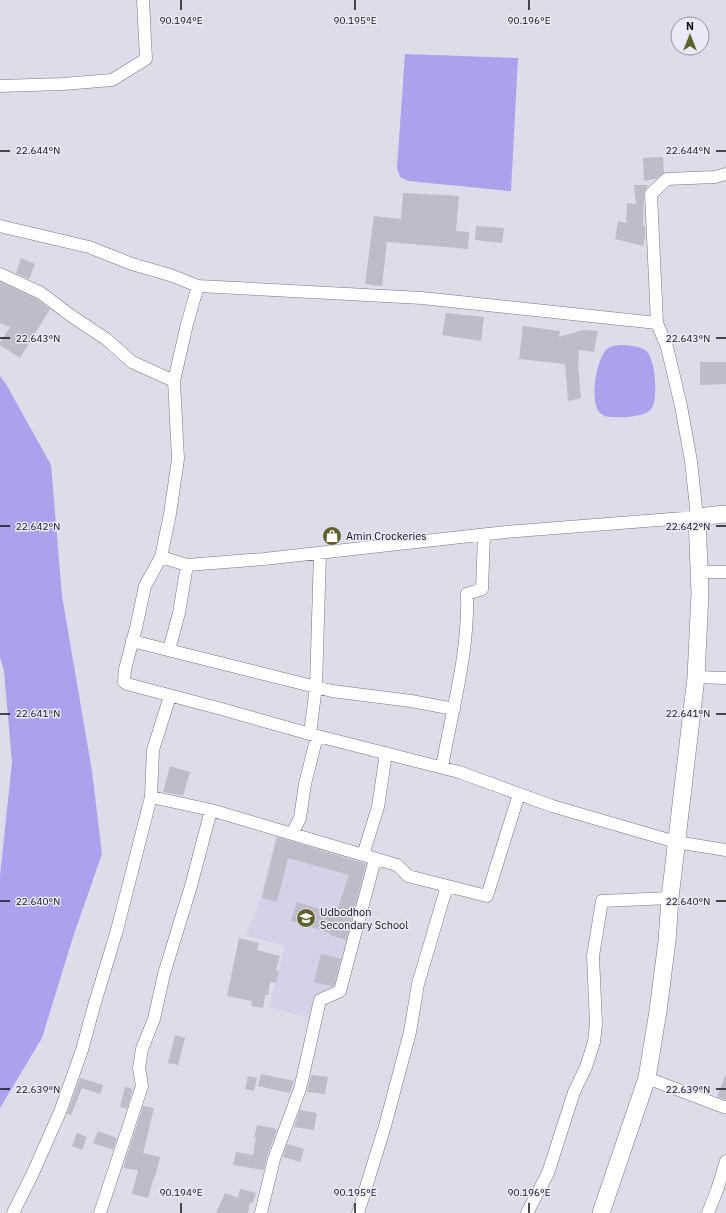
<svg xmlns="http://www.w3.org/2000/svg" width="726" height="1213" viewBox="0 0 726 1213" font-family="'IBM Plex Sans',sans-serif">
  <rect width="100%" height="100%" fill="#ddddea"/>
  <!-- built -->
  <path fill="#d3d2e6" d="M277,830L375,859L340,991L320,1000L315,1019L269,1007L285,946L246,936L260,900Z"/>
  <!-- water -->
  <path fill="#a9a3ed" d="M405,54L518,58L511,191L408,181L400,177L397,168Z
    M625,345C632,346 639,346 645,350C656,357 658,398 652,408C646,417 624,418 614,417C609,417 604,417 600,413C589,403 596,359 607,349C612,345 619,345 625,345Z
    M0,376L6,384L51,465L62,596L92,771L102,854L74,934L42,1038L0,1108V876L12,762L4,671L0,657Z"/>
  <!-- building -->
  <path fill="#bdbdc9" d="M663,157L664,173L656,179L644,181L643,158Z
    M634,185H648L644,194L643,225L645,226V237L643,246L615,239L618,221L626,223L627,203L636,204Z
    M403,193L459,196L456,231L469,232L468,249L387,242L382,286L365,284L374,216L401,219Z
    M476,226L504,228L502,243L475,240Z
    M21,258L35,264L29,279L16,273Z
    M0,282L37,299L50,309L20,358L0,345V343L10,327L0,323Z
    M446,313L484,317L481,341L442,335Z
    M523,326L560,331L559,337L583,330L598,331L594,352L579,350L578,363L581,398L568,401L565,364L519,359Z
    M700,362H726V384L700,385Z
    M170,766L190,772L183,796L163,792Z
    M277,837L366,864L346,940L330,935V933L291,921L297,902L336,914L349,875L288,858L277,902L262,898Z
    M239,938L259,943L257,950L280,956L276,970L279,971L276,983L270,982L268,995H265L263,1008L251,1006L252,1001L227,996Z
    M321,954L341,959L334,986H332L314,982Z
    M175,1035L185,1038L178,1065L168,1063Z
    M261,1074L294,1081L290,1093L258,1086Z
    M311,1075L328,1077L325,1094L307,1092Z
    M248,1076L257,1078L254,1091L245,1089Z
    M725,1076H726V1100L717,1097Z
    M80,1078L103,1085L100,1094L82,1088L71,1115L67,1114Z
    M125,1087L133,1089L127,1109L120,1107Z
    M143,1106L154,1108L143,1153L160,1157L155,1177H154L148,1198L132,1194L138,1170L123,1168Z
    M300,1110L317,1113L314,1130L294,1127Z
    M257,1125L277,1129L267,1156L264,1170L233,1165L236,1152L253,1155L256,1137H254Z
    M98,1131L117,1138L113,1150L93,1143Z
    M77,1133L87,1137L82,1150L72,1146Z
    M287,1144L304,1149L300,1162L283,1157Z
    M240,1189L256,1193L253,1203H250L248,1213H216L225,1193L238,1198Z"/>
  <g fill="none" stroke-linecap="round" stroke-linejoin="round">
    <defs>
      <path id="street" d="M0,86L63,84L112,80L146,59L143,0
        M0,226L89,247L132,264L170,275L198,286L422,298L657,323
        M0,274L41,293L70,315L106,339L132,362L174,381
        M198,286L187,324L174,381L178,459L170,514L161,557L145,586L136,628L125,669L124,682L127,684L218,708L310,734L459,772L552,806L676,842L726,850
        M161,557L187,565L264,559L506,532L697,517L691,461L681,406L667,347L657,323L651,194L667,179L715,177L726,174
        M699,572H726
        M132,641L332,691L411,701L454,709
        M169,650L179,613L187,565
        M696,677L726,678
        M310,734L316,686L320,553
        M442,767C452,710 469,653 467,594L482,589L484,535
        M151,797L211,810L397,865L408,876L487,896L519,794
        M292,834L300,818L305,784L317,736
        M363,855L378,807L386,753
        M647,1078L726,1108
        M13,1213L32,1175L60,1112L82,1050L94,1006L117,930L151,797L153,750L170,696
        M100,1213L142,1086L139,1068L142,1049L154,1019L164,974L191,886L211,810
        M261,1213L274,1159L300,1089L320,1000L340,991L375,859
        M358,1213L385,1126L410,1032L418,984L447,886
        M527,1213L548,1173L574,1092L586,1067L594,1042L596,1024L593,956L602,901L670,898
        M708,1213L717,1190L726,1161"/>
      <path id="secondary" d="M601,1213L647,1078L658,1011L667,941L670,898L696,677L700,593L697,517L726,514"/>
    </defs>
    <!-- street casing -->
    <use href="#street" stroke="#777782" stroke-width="13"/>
    <!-- secondary casing -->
    <use href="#secondary" stroke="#777782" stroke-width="18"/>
    <!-- street -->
    <use href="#street" stroke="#fff" stroke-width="12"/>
    <!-- secondary -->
    <use href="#secondary" stroke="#fff" stroke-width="17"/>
  </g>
  <!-- ticks -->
  <path fill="none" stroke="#121216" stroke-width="1.5" d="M181,0V10M355,0V10M529,0V10M0,151H10M716,151H726M0,338H10M716,338H726M0,526H10M716,526H726M0,714H10M716,714H726M0,901H10M716,901H726M0,1089H10M716,1089H726M181,1203V1213M355,1203V1213M529,1203V1213"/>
  <!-- icons -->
  <defs>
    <symbol id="shop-disc" viewBox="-11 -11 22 22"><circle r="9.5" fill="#62612e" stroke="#eaeaf7"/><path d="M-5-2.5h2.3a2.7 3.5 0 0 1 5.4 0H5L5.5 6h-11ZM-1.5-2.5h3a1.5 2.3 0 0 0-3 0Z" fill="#fff"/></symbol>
    <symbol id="school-disc" viewBox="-11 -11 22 22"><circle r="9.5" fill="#62612e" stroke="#eaeaf7"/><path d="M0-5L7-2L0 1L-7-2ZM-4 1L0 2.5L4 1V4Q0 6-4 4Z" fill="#fff"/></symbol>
  </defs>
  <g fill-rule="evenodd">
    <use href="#shop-disc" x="321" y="525" width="22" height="22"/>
    <use href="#school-disc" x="295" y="907" width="22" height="22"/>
  </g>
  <g text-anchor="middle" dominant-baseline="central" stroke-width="3" stroke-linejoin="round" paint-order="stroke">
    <!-- poi labels -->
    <g font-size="11" fill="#121216" stroke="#eaeaf7" text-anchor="start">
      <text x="346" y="536">Amin Crockeries</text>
      <text x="320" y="912">Udbodhon<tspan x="320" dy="13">Secondary School</tspan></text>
    </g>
  </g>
  <g font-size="10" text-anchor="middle" fill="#121216" stroke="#eaeaf7" stroke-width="3" stroke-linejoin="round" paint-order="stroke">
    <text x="181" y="24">90.194°E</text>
    <text x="355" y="24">90.195°E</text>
    <text x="529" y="24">90.196°E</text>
    <text x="38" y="154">22.644°N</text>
    <text x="688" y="154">22.644°N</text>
    <text x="38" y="342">22.643°N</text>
    <text x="688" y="342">22.643°N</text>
    <text x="38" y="530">22.642°N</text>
    <text x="688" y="530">22.642°N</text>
    <text x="38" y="717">22.641°N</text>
    <text x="688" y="717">22.641°N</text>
    <text x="38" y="905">22.640°N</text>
    <text x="688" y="905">22.640°N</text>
    <text x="38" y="1093">22.639°N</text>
    <text x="688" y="1093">22.639°N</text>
    <text x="181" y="1196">90.194°E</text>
    <text x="355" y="1196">90.195°E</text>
    <text x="529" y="1196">90.196°E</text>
  </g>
  <!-- north arrow -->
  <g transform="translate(690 36)"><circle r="19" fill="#eaeaf7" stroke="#94949d"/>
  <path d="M0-3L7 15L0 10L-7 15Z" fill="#62612e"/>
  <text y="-6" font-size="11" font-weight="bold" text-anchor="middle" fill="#121216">N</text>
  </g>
</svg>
